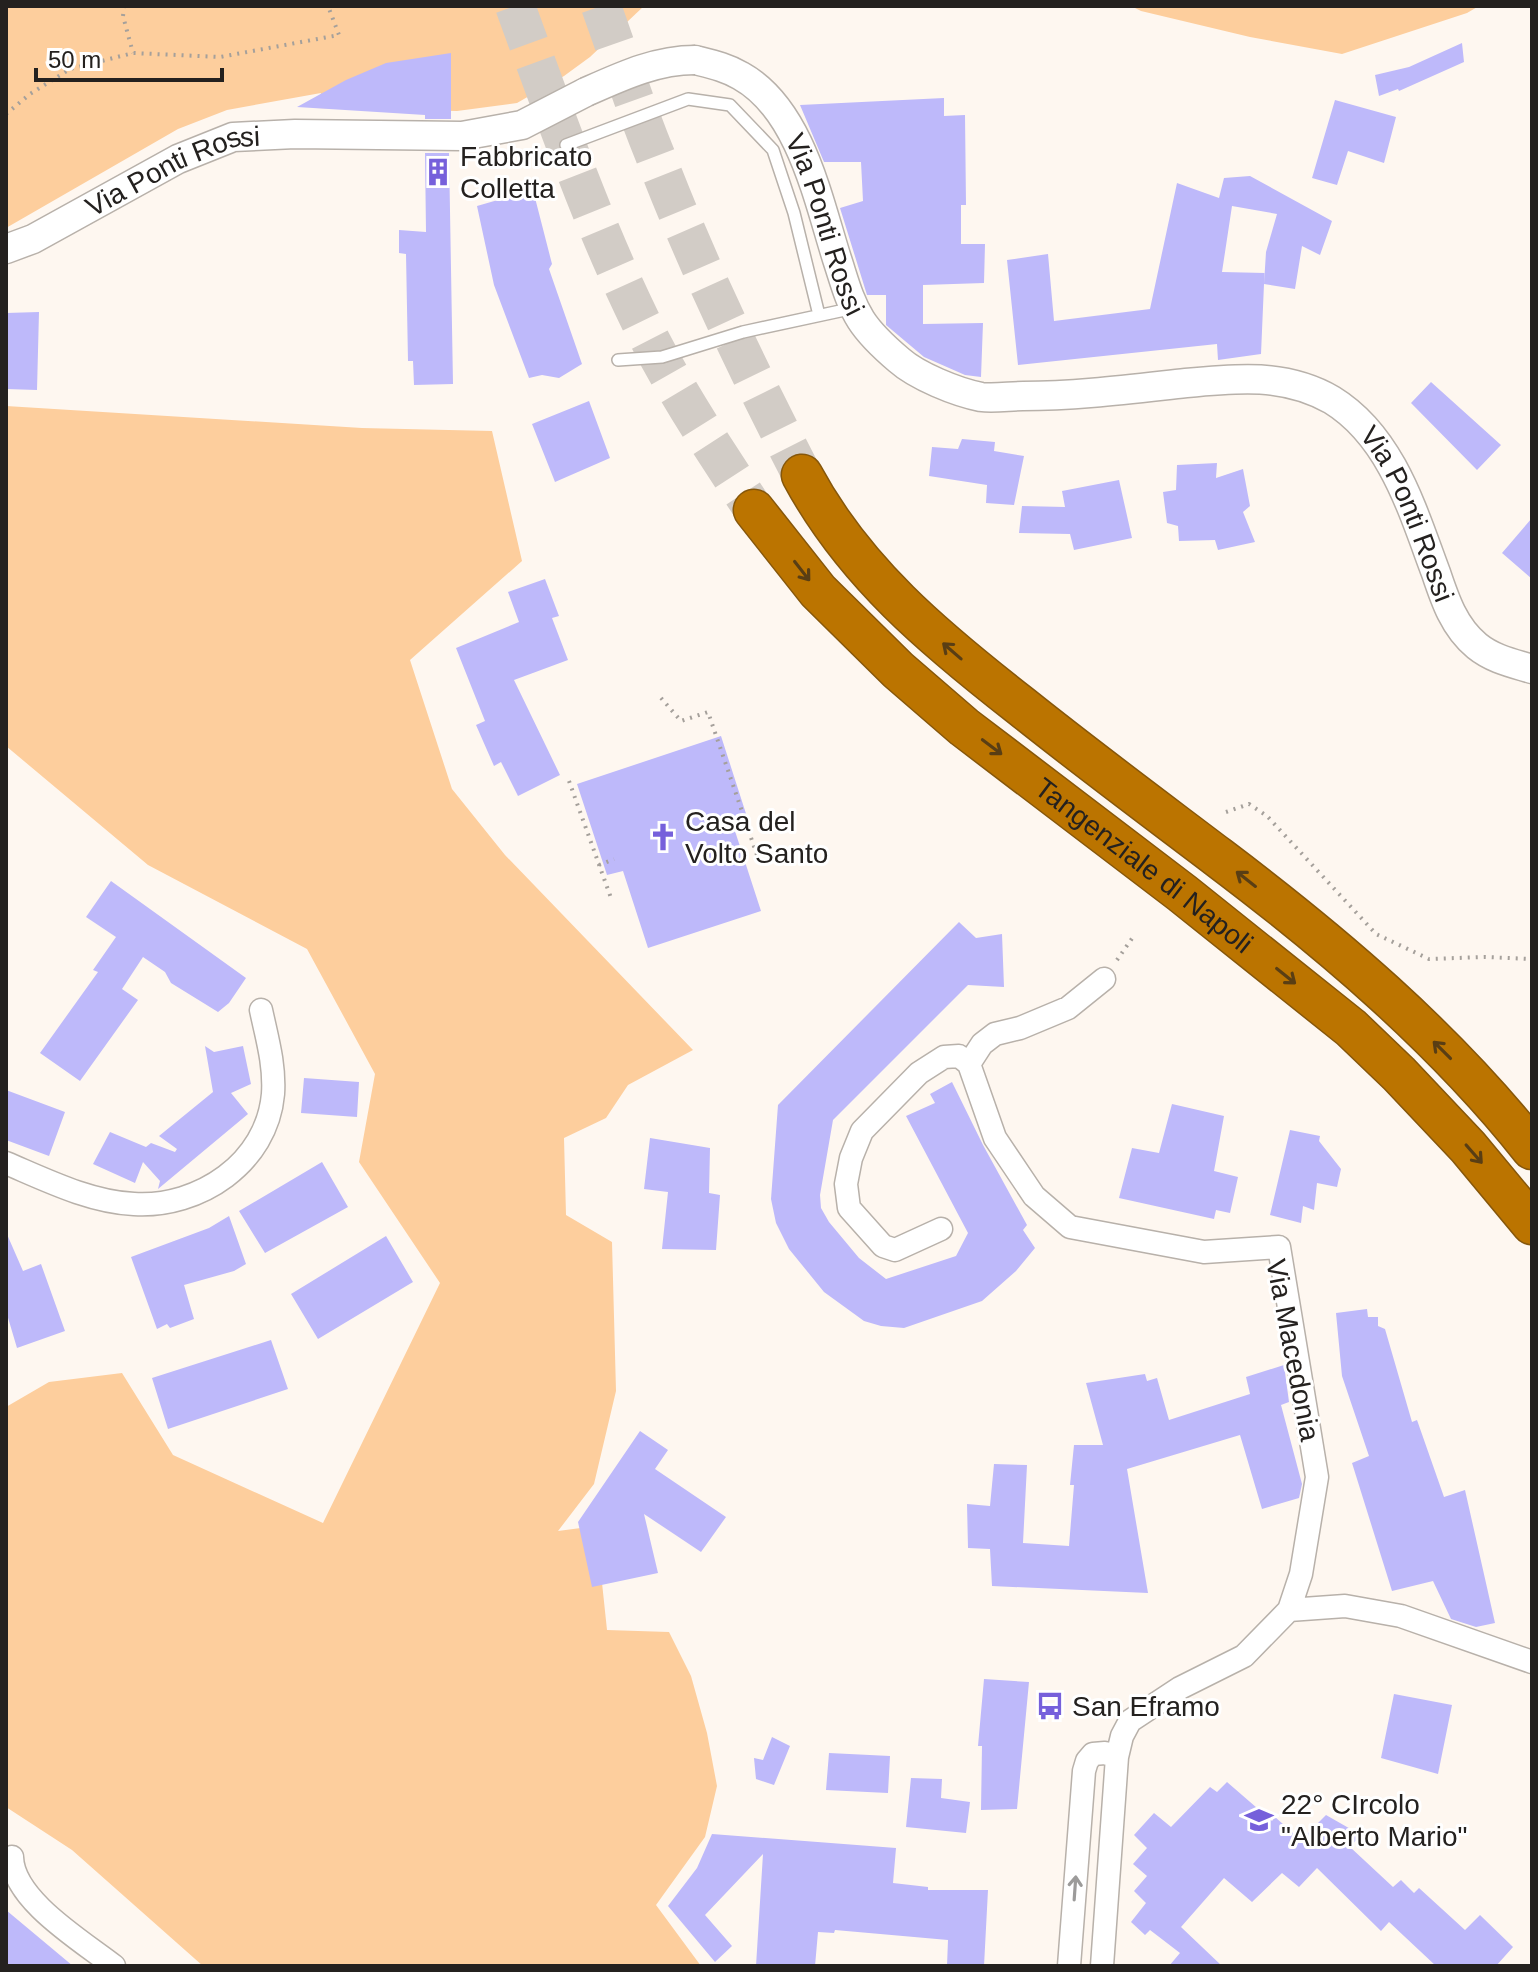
<svg xmlns="http://www.w3.org/2000/svg" width="1538" height="1972" viewBox="0 0 1538 1972" font-family="Helvetica,sans-serif">
  <rect width="100%" height="100%" fill="#fef7f0"/>
  <!-- green -->
  <path fill="#fdce9d" d="M6,6H644L590,57L564,76L517,103L457,111L316,108L321,93L227,110L178,129L6,228Z
    M1131,6H1479L1467,13L1342,54L1250,37L1141,11Z
    M6,406L362,428L492,431L522,561L410,660L452,789L505,855L693,1050L628,1085L606,1118L564,1138L566,1215L612,1242L616,1391L594,1484L558,1531L596,1526L607,1630L669,1632L691,1676L707,1733L717,1786L705,1837L656,1905L701,1966H203L72,1850L6,1807V1407L49,1382L122,1373L173,1455L323,1523L440,1283L359,1162L375,1074L307,949L148,865L6,746Z"/>
  <!-- building -->
  <path fill="#beb9fa" fill-rule="evenodd" d="M1462,43L1464,62L1399,91L1398,89L1379,96L1375,75L1409,67Z
    M451,53V119H425V115L297,107L346,80L386,63Z
    M944,98V116L965,115L966,205H961V244H985L984,283L923,285V324L983,323L981,377L965,375L924,357L886,325V295H867L840,208L863,201L861,162H824L800,105Z
    M1335,100L1396,117L1384,163L1348,151L1337,185L1312,178Z
    M425,153H449L453,384L414,385L413,361H408L406,254L399,253V230L426,232Z
    M1250,176L1332,221L1320,255L1302,246L1295,289L1264,284L1261,354L1218,360L1217,344L1018,365L1007,260L1048,254L1054,321L1150,309L1177,183L1219,198L1224,178ZM1232,206L1277,214L1266,252L1264,284L1265,273L1222,272Z
    M533,190L552,264L549,269L582,364L559,378L542,375L529,378L494,285L477,206Z
    M39,312L37,390L6,389V313Z
    M1431,382L1501,445L1477,470L1411,403Z
    M589,401L610,458L555,482L532,424Z
    M962,439L995,442L994,451L1024,456L1014,505L986,503L987,485L929,476L932,447L958,449Z
    M1217,463L1216,478L1243,469L1250,506L1243,512L1255,542L1218,550L1215,540L1179,541L1178,526L1167,523L1163,492L1176,490L1177,465Z
    M1119,480L1132,538L1074,550L1070,534L1019,533L1022,506L1065,507L1062,491Z
    M1532,518V579L1502,553Z
    M545,579L559,616L552,618L568,660L514,680L560,775L518,796L501,762L494,766L476,725L485,721L456,648L519,622L508,592Z
    M721,736L749,823L734,828L761,911L648,948L623,871L607,875L577,784Z
    M111,881L246,978L229,1003L218,1012L171,983L165,972L143,957L122,989L138,1000L80,1081L40,1053L98,972L93,970L116,937L86,917Z
    M959,922L976,938L1002,934L1004,987L968,985L833,1120L820,1195L821,1208L829,1222L859,1258L886,1279L956,1256L968,1233L906,1116L935,1103L930,1094L952,1082L983,1145L1027,1225L1023,1230L1035,1248L1016,1271L982,1301L904,1328L881,1326L864,1321L824,1292L789,1249L776,1223L771,1199L778,1105Z
    M205,1046L214,1052L243,1046L251,1084L231,1093L248,1114L158,1189L160,1181L143,1162L135,1183L93,1164L110,1132L146,1147L151,1143L175,1152L177,1149L159,1136L213,1092Z
    M304,1078L359,1082L357,1117L301,1113Z
    M6,1090L65,1112L49,1156L6,1140Z
    M1172,1104L1224,1116L1214,1171L1238,1177L1230,1213L1216,1210L1214,1219L1119,1198L1132,1148L1159,1153Z
    M1290,1130L1320,1136L1319,1141L1341,1169L1337,1187L1317,1183L1314,1210L1303,1206L1301,1223L1270,1215Z
    M650,1138L710,1148L709,1193L720,1195L716,1250L662,1249L668,1192L644,1189Z
    M322,1162L348,1207L265,1253L239,1211Z
    M229,1216L246,1264L234,1271L184,1285L194,1319L170,1328L167,1324L157,1329L131,1257L209,1228Z
    M6,1232L23,1271L41,1264L65,1331L17,1348L6,1311Z
    M386,1236L413,1282L318,1339L291,1294Z
    M1367,1309L1368,1317H1378V1326L1385,1329L1412,1422L1417,1420L1444,1497L1465,1490L1495,1623L1476,1627L1451,1619L1433,1581L1392,1591L1352,1463L1369,1456L1342,1376L1336,1313Z
    M271,1340L288,1389L168,1429L152,1378Z
    M1284,1365L1289,1402L1281,1405L1302,1484L1299,1498L1262,1509L1240,1435L1127,1469L1148,1593L992,1586L990,1549L968,1548L967,1504L990,1506L994,1464L1027,1465L1023,1543L1069,1546L1074,1485H1070L1074,1445H1103L1086,1383L1145,1374L1147,1381L1157,1378L1169,1420L1250,1394L1246,1377Z
    M640,1431L668,1450L655,1469L726,1517L701,1552L644,1514L658,1573L592,1587L578,1522Z
    M984,1679L1029,1682L1017,1809L981,1810L982,1746H978Z
    M1394,1694L1452,1705L1438,1774L1381,1758Z
    M772,1737L790,1746L774,1785L756,1779L754,1758L763,1760Z
    M829,1753L890,1756L888,1793L826,1790Z
    M911,1778L942,1779L941,1798L970,1802L966,1833L906,1827Z
    M1227,1782L1272,1821L1275,1817L1301,1840L1326,1815L1361,1835L1350,1847L1393,1887L1401,1880L1414,1893L1419,1888L1465,1930L1480,1915L1513,1947L1496,1966H1436L1389,1922L1381,1931L1317,1868L1299,1887L1282,1873L1252,1902L1224,1878L1181,1927L1222,1966H1169L1180,1953L1150,1930L1145,1935L1131,1922L1146,1903L1134,1891L1147,1876L1133,1864L1147,1848L1134,1835L1154,1813L1171,1827L1210,1787L1217,1792Z
    M712,1834L896,1848L893,1883L928,1887V1890H988L984,1966H947L948,1940L835,1930L834,1933L818,1932L815,1966H756L763,1854L705,1915L732,1946L715,1962L668,1906L697,1868Z
    M6,1910L73,1966H6Z"/>
  <g fill="none" stroke-linecap="round" stroke-linejoin="round">
    <!-- motorway-tunnel -->
    <path stroke="#d2ccc6" stroke-width="40" stroke-dasharray="40 20" stroke-linecap="butt" d="M515,6C554,112 591,220 641,322C673,388 714,449 754,510
      M601,6C619,56 635,106 655,155C697,265 748,370 802,475"/>
    <defs>
      <path id="service" d="M566,145L688,99L730,105L773,150L794,213L819,315
        M618,360L662,357L743,332L854,308"/>
      <path id="minor" d="M969,1064L982,1044L995,1034L1020,1028L1068,1008L1104,979
        M6,1163C46,1180 90,1202 134,1204C199,1208 267,1163 273,1094C275,1065 267,1038 261,1010
        M941,1229L895,1250L883,1246L849,1208L846,1184L851,1158L862,1131L919,1073L944,1057L959,1056L969,1064L995,1138L1034,1196L1070,1227L1204,1252L1279,1247L1317,1477L1301,1574L1289,1610L1244,1656L1180,1688L1130,1721L1122,1736L1117,1757L1102,1966
        M1289,1610L1345,1606L1401,1616L1532,1662
        M12,1857C13,1900 82,1941 114,1966
        M1069,1966L1084,1771L1087,1761L1093,1754L1105,1753L1117,1757"/>
      <g id="tertiary">
        <path id="s1" d="M695,60C711,64 726,67 741,76C800,109 818,199 837,259C844,280 849,301 861,320C870,334 886,349 899,360C917,376 956,392 981,397C994,399 1010,396 1023,396C1077,396 1131,389 1186,383C1236,378 1286,373 1332,400C1392,437 1413,512 1436,573C1445,600 1454,627 1477,646C1493,659 1512,663 1532,669"/>
        <path id="s2" d="M6,249L33,239L178,159L233,137L295,134L462,136L522,125L586,92"/>
      </g>
      <g id="motorway">
        <path d="M802,475C854,572 935,639 1021,706C1086,758 1152,807 1218,857C1332,943 1443,1037 1532,1149"/>
        <path id="s3" d="M754,510L818,591L898,670L964,727L1182,893L1351,1028L1399,1074L1468,1147L1532,1224"/>
      </g>
    </defs>
    <!-- service casing -->
    <use href="#service" stroke="#b8b1aa" stroke-width="14"/>
    <!-- minor casing -->
    <use href="#minor" stroke="#b8b1aa" stroke-width="25"/>
    <!-- tertiary casing -->
    <use href="#tertiary" stroke="#b8b1aa" stroke-width="31"/>
    <!-- motorway casing -->
    <use href="#motorway" stroke="#86570b" stroke-width="43"/>
    <!-- path -->
    <path stroke="#a5a09b" stroke-width="4" stroke-dasharray="2 6" stroke-linecap="butt" d="M124,6L123,16L133,53
      M6,114L30,94L70,69L133,53L220,57L339,35L328,6
      M661,698L681,721L708,712L759,861
      M569,781L611,898
      M1226,812L1249,804L1267,816L1376,934L1429,959L1485,957L1532,959
      M599,865L614,859
      M1117,960L1133,937"/>
    <!-- service -->
    <use href="#service" stroke="#fff" stroke-width="11"/>
    <!-- minor -->
    <use href="#minor" stroke="#fff" stroke-width="22"/>
    <!-- tertiary -->
    <use href="#tertiary" stroke="#fff" stroke-width="28"/>
    <!-- motorway -->
    <use href="#motorway" stroke="#bb7400" stroke-width="40"/>
    <defs>
      <path id="tertiary-bridge" d="M586,92C622,76 656,60 695,60"/>
    </defs>
    <!-- tertiary-bridge casing -->
    <use href="#tertiary-bridge" stroke="#b8b1aa" stroke-width="31" stroke-linecap="butt"/>
    <!-- tertiary-bridge -->
    <use href="#tertiary-bridge" stroke="#fff" stroke-width="28"/>
  </g>
  <!-- one-way arrows -->
  <defs><path id="oneway-shaft" d="M-6 0H5M1.5-3L5.5 0L1.5 3" fill="none" stroke-width="1.6" stroke-linecap="round" stroke-linejoin="round" transform="scale(2)"/></defs>
  <g stroke="#593e14">
    <use href="#oneway-shaft" transform="translate(802 571) rotate(52)"/>
    <use href="#oneway-shaft" transform="translate(952 651) rotate(-139)"/>
    <use href="#oneway-shaft" transform="translate(992 747) rotate(37)"/>
    <use href="#oneway-shaft" transform="translate(1246 879) rotate(-142)"/>
    <use href="#oneway-shaft" transform="translate(1286 976) rotate(39)"/>
    <use href="#oneway-shaft" transform="translate(1442 1050) rotate(-135)"/>
    <use href="#oneway-shaft" transform="translate(1474 1154) rotate(49)"/>
  </g>
  <use stroke="#9c9b9a" href="#oneway-shaft" transform="translate(1075 1888) rotate(-86)"/>
  <!-- icons -->
  <defs>
    <symbol id="building-bare" viewBox="-9 -9 18 18"><path d="M-4-6H4V6H1V3H-1V6H-4ZM-2.5-4.3h1.7v1.8h-1.7ZM.8-4.3h1.7v1.8H.8ZM-2.5-1h1.7V.8h-1.7ZM.8-1h1.7V.8H.8Z" fill="#7660db" stroke="#fff" stroke-width="2.5" paint-order="stroke"/></symbol>
    <symbol id="church-bare" viewBox="-9 -9 18 18"><path d="M-1.2-6h2.4v3.5h3.3v2.4h-3.3V6h-2.4V-.1h-3.3v-2.4h3.3Z" fill="#7660db" stroke="#fff" stroke-width="2.5" paint-order="stroke"/></symbol>
    <symbol id="bus-bare" viewBox="-9 -9 18 18"><path d="M-5-6H5V4H4V6H2V4H-2V6H-4V4H-5ZM-3.5-4V0h7V-4ZM-3.5 1.2v1.5H-2V1.2ZM2 1.2v1.5H3.5V1.2Z" fill="#7660db" stroke="#fff" stroke-width="2.5" paint-order="stroke"/></symbol>
    <symbol id="school-bare" viewBox="-9 -9 18 18"><path d="M0-5L7-2L0 1L-7-2ZM-4 1L0 2.5L4 1V4Q0 6-4 4Z" fill="#7660db" stroke="#fff" stroke-width="2.5" paint-order="stroke"/></symbol>
  </defs>
  <g fill-rule="evenodd">
    <use href="#building-bare" x="418" y="152" width="40" height="40"/>
    <use href="#church-bare" x="643" y="817" width="40" height="40"/>
    <use href="#bus-bare" x="1030" y="1686" width="40" height="40"/>
    <use href="#school-bare" x="1239" y="1800" width="40" height="40"/>
  </g>
  <g text-anchor="middle" dominant-baseline="central" stroke-width="6" stroke-linejoin="round" paint-order="stroke">
    <!-- poi labels -->
    <g font-size="28" fill="#24211f" stroke="#fff" text-anchor="start">
      <text x="460" y="156">Fabbricato<tspan x="460" dy="32">Colletta</tspan></text>
      <text x="685" y="821">Casa del<tspan x="685" dy="32">Volto Santo</tspan></text>
      <text x="1072" y="1706">San Eframo</text>
      <text x="1281" y="1804">22° CIrcolo<tspan x="1281" dy="32">"Alberto Mario"</tspan></text>
    </g>
    <!-- street labels -->
    <g font-size="28" fill="#24211f" stroke="#fff">
      <text stroke="none"><textPath href="#s2" startOffset="186">Via Ponti Rossi</textPath></text>
      <text stroke="none"><textPath href="#s1" startOffset="224">Via Ponti Rossi</textPath></text>
      <text stroke="none"><textPath href="#s1" startOffset="968">Via Ponti Rossi</textPath></text>
      <text stroke="none"><textPath href="#s3" startOffset="530">Tangenziale di Napoli</textPath></text>
      <text transform="translate(1293 1350) rotate(79)">Via Macedonia</text>
    </g>
  </g>
  <!-- border -->
  <rect width="1538" height="1972" fill="none" stroke="#24211f" stroke-width="16"/>
  <!-- scale -->
  <path d="M36 68v12h186v-12" fill="none" stroke="#24211f" stroke-width="4"/>
  <text x="48" y="68" font-size="24" fill="#24211f" stroke="#ffffff" stroke-width="6" paint-order="stroke">50 m</text>
</svg>
